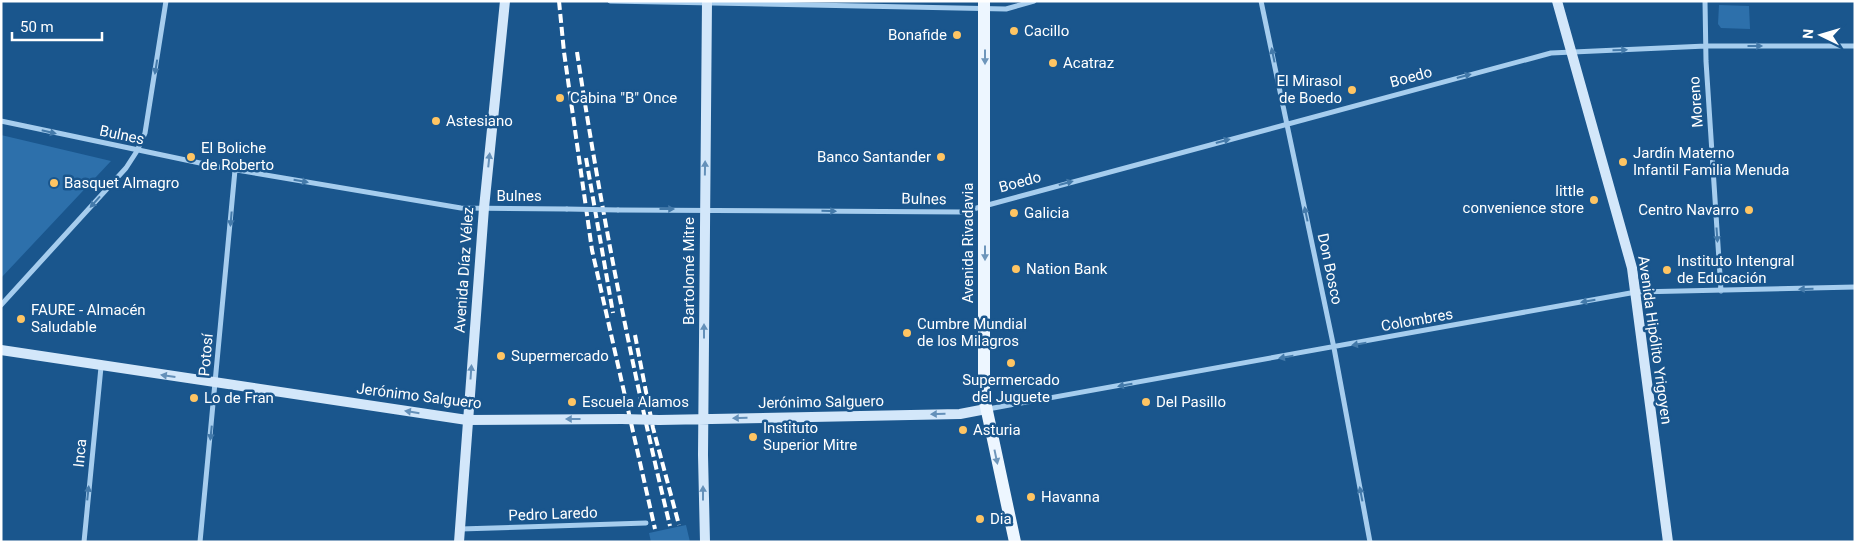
<svg xmlns="http://www.w3.org/2000/svg" width="1856" height="543" viewBox="0 0 1856 543" font-family="Roboto,sans-serif">
  <rect width="100%" height="100%" fill="#1a568d"/>
  <!-- green -->
  <path fill="#2d70ab" d="M1719,5L1749,6L1750,29L1721,28L1718,24Z
    M1,135L111,161L1,278Z
    M686,525L690,542H651L649,533Z"/>
  <g fill="none" stroke-linecap="round" stroke-linejoin="round">
    <!-- street -->
    <path stroke="#a6cdee" stroke-width="5" d="M610,1L1006,9L1034,1
      M1261,1L1334,348L1370,542
      M1705,1L1706,61L1721,291
      M1,121L219,167L461,208L567,209
      M618,210L962,212L1551,53L1706,46H1855
      M1,305L126,168L137,151L145,133L166,1
      M988,409L1636,292L1855,287
      M460,529L646,523
      M84,542L101,367
      M200,542L235,170"/>
    <!-- secondary -->
    <path stroke="#d3e7fa" stroke-width="10" d="M1557,1L1632,268L1668,542
      M1,350L467,420L622,419
      M659,420L960,414L986,409
      M459,542L484,208L505,1
      M705,542L703,455L707,1"/>
    <!-- primary -->
    <path stroke="#edf6ff" stroke-width="12" d="M984,1V397L1015,542"/>
    <!-- rail -->
    <path stroke="#fff" stroke-width="4" stroke-dasharray="9 4" stroke-linecap="butt" d="M559,1L564,52L592,250L655,529
      M577,52C601,211 632,370 670,526
      M586,158L613,313
      M635,335L653,428L679,525"/>
    <!-- street-bridge -->
    <path stroke="#a6cdee" stroke-width="5" d="M567,209L618,210"/>
    <!-- secondary-bridge -->
    <path stroke="#d3e7fa" stroke-width="10" d="M622,419L659,420"/>
  </g>
  <!-- one-way arrows -->
  <defs><path id="oneway-solid" d="M-6-.8H1V-3.2L6.5 0L1 3.2V.8H-6Z" transform="scale(1.25)"/></defs>
  <g fill="#447aaa">
    <use href="#oneway-solid" transform="translate(1755 46)"/>
    <use href="#oneway-solid" transform="translate(1620 50) rotate(-2)"/>
    <use href="#oneway-solid" transform="translate(1273 55) rotate(-102)"/>
    <use href="#oneway-solid" transform="translate(156 67) rotate(99)"/>
    <use href="#oneway-solid" transform="translate(1464 76) rotate(-15)"/>
    <use href="#oneway-solid" transform="translate(49 132) rotate(13)"/>
    <use href="#oneway-solid" transform="translate(1223 141) rotate(-15)"/>
    <use href="#oneway-solid" transform="translate(301 181) rotate(10)"/>
    <use href="#oneway-solid" transform="translate(1066 183) rotate(-15)"/>
    <use href="#oneway-solid" transform="translate(95 202) rotate(132)"/>
    <use href="#oneway-solid" transform="translate(667 209)"/>
    <use href="#oneway-solid" transform="translate(829 211) rotate(1)"/>
    <use href="#oneway-solid" transform="translate(1306 214) rotate(-102)"/>
    <use href="#oneway-solid" transform="translate(231 219) rotate(95)"/>
    <use href="#oneway-solid" transform="translate(1717 235) rotate(86)"/>
    <use href="#oneway-solid" transform="translate(1806 289) rotate(179)"/>
    <use href="#oneway-solid" transform="translate(1588 301) rotate(170)"/>
    <use href="#oneway-solid" transform="translate(1359 344) rotate(170)"/>
    <use href="#oneway-solid" transform="translate(1286 357) rotate(170)"/>
    <use href="#oneway-solid" transform="translate(1125 385) rotate(170)"/>
    <use href="#oneway-solid" transform="translate(211 433) rotate(96)"/>
    <use href="#oneway-solid" transform="translate(88 493) rotate(-84)"/>
    <use href="#oneway-solid" transform="translate(1361 494) rotate(-101)"/>
  </g>
  <g fill="#6e96bb">
    <use href="#oneway-solid" transform="translate(985 57) rotate(90)"/>
    <use href="#oneway-solid" transform="translate(985 253) rotate(90)"/>
    <use href="#oneway-solid" transform="translate(996 457) rotate(78)"/>
  </g>
  <g fill="#6490b9">
    <use href="#oneway-solid" transform="translate(489 160) rotate(-84)"/>
    <use href="#oneway-solid" transform="translate(705 168) rotate(-89)"/>
    <use href="#oneway-solid" transform="translate(704 331) rotate(-90)"/>
    <use href="#oneway-solid" transform="translate(471 372) rotate(-86)"/>
    <use href="#oneway-solid" transform="translate(168 376) rotate(-172)"/>
    <use href="#oneway-solid" transform="translate(412 412) rotate(-171)"/>
    <use href="#oneway-solid" transform="translate(938 414) rotate(179)"/>
    <use href="#oneway-solid" transform="translate(740 418) rotate(179)"/>
    <use href="#oneway-solid" transform="translate(573 419) rotate(-180)"/>
    <use href="#oneway-solid" transform="translate(703 493) rotate(-90)"/>
  </g>
  <!-- markers -->
  <g fill="#ffc563" stroke="#1a568d" stroke-width="2">
    <circle cx="1014" cy="31" r="5"/>
    <circle cx="957" cy="35" r="5"/>
    <circle cx="1053" cy="63" r="5"/>
    <circle cx="1352" cy="90" r="5"/>
    <circle cx="560" cy="98" r="5"/>
    <circle cx="436" cy="121" r="5"/>
    <circle cx="191" cy="157" r="5"/>
    <circle cx="941" cy="157" r="5"/>
    <circle cx="1623" cy="162" r="5"/>
    <circle cx="54" cy="183" r="5"/>
    <circle cx="1594" cy="200" r="5"/>
    <circle cx="1749" cy="210" r="5"/>
    <circle cx="1014" cy="213" r="5"/>
    <circle cx="1016" cy="269" r="5"/>
    <circle cx="1667" cy="270" r="5"/>
    <circle cx="21" cy="319" r="5"/>
    <circle cx="907" cy="333" r="5"/>
    <circle cx="501" cy="356" r="5"/>
    <circle cx="1011" cy="363" r="5"/>
    <circle cx="194" cy="398" r="5"/>
    <circle cx="572" cy="402" r="5"/>
    <circle cx="1146" cy="402" r="5"/>
    <circle cx="963" cy="430" r="5"/>
    <circle cx="753" cy="437" r="5"/>
    <circle cx="1031" cy="497" r="5"/>
    <circle cx="980" cy="519" r="5"/>
  </g>
  <g text-anchor="middle" dominant-baseline="central" stroke-width="5" stroke-linejoin="round" paint-order="stroke">
    <!-- poi labels -->
    <g font-size="15" fill="#fff" stroke="#1a568d" text-anchor="start">
      <text x="1024" y="31">Cacillo</text>
      <text x="947" y="35" text-anchor="end">Bonafide</text>
      <text x="1063" y="63">Acatraz</text>
      <text x="1342" y="81" text-anchor="end">El Mirasol<tspan x="1342" dy="17">de Boedo</tspan></text>
      <text x="570" y="98">Cabina "B" Once</text>
      <text x="446" y="121">Astesiano</text>
      <text x="201" y="148">El Boliche<tspan x="201" dy="17">de Roberto</tspan></text>
      <text x="1633" y="153">Jardín Materno<tspan x="1633" dy="17">Infantil Familia Menuda</tspan></text>
      <text x="931" y="157" text-anchor="end">Banco Santander</text>
      <text x="64" y="183">Basquet Almagro</text>
      <text x="1584" y="191" text-anchor="end">little<tspan x="1584" dy="17">convenience store</tspan></text>
      <text x="1739" y="210" text-anchor="end">Centro Navarro</text>
      <text x="1024" y="213">Galicia</text>
      <text x="1677" y="261">Instituto Intengral<tspan x="1677" dy="17">de Educación</tspan></text>
      <text x="1026" y="269">Nation Bank</text>
      <text x="31" y="310">FAURE - Almacén<tspan x="31" dy="17">Saludable</tspan></text>
      <text x="917" y="324">Cumbre Mundial<tspan x="917" dy="17">de los Milagros</tspan></text>
      <text x="511" y="356">Supermercado</text>
      <text x="1011" y="380" text-anchor="middle">Supermercado<tspan x="1011" dy="17">del Juguete</tspan></text>
      <text x="204" y="398">Lo de Fran</text>
      <text x="582" y="402">Escuela Alamos</text>
      <text x="1156" y="402">Del Pasillo</text>
      <text x="763" y="428">Instituto<tspan x="763" dy="17">Superior Mitre</tspan></text>
      <text x="973" y="430">Asturia</text>
      <text x="1041" y="497">Havanna</text>
      <text x="990" y="519">Dia</text>
    </g>
    <!-- street labels -->
    <g font-size="15" fill="#fff" stroke="#1a568d">
      <text transform="translate(1411 77) rotate(-15)">Boedo</text>
      <text transform="translate(1696 102) rotate(-94)">Moreno</text>
      <text transform="translate(122 135) rotate(12)">Bulnes</text>
      <text transform="translate(1020 182) rotate(-15)">Boedo</text>
      <text x="519" y="196">Bulnes</text>
      <text transform="translate(924 199) rotate(1)">Bulnes</text>
      <text transform="translate(968 243) rotate(-90)">Avenida Rivadavia</text>
      <text transform="translate(1330 269) rotate(78)">Don Bosco</text>
      <text transform="translate(464 270) rotate(-86)">Avenida Díaz Vélez</text>
      <text transform="translate(689 271) rotate(-90)">Bartolomé Mitre</text>
      <text transform="translate(1417 320) rotate(-10)">Colombres</text>
      <text transform="translate(1655 340) rotate(82)">Avenida Hipólito Yrigoyen</text>
      <text transform="translate(206 355) rotate(-85)">Potosí</text>
      <text transform="translate(419 396) rotate(7)">Jerónimo Salguero</text>
      <text transform="translate(821 402) rotate(-1)">Jerónimo Salguero</text>
      <text transform="translate(80 453) rotate(-84)">Inca</text>
      <text transform="translate(553 514) rotate(-2)">Pedro Laredo</text>
    </g>
  </g>
  <!-- border -->
  <rect width="1856" height="543" fill="none" stroke="#ffffff" stroke-width="5"/>
  <!-- north arrow -->
  <g transform="translate(1821 35) rotate(275)" stroke="#1a568d" stroke-width="4" paint-order="stroke">
  <path d="M0-4L9 19L0 12L-9 19Z" fill="#ffffff"/>
  <text y="-8" font-size="14" font-weight="bold" text-anchor="middle" fill="#ffffff">N</text>
  </g>
  <!-- scale -->
  <path d="M12 32v8h90v-8" fill="none" stroke="#ffffff" stroke-width="2.5"/>
  <text x="20" y="32" font-size="15" fill="#ffffff" stroke="#1a568d" stroke-width="4" paint-order="stroke">50 m</text>
</svg>
